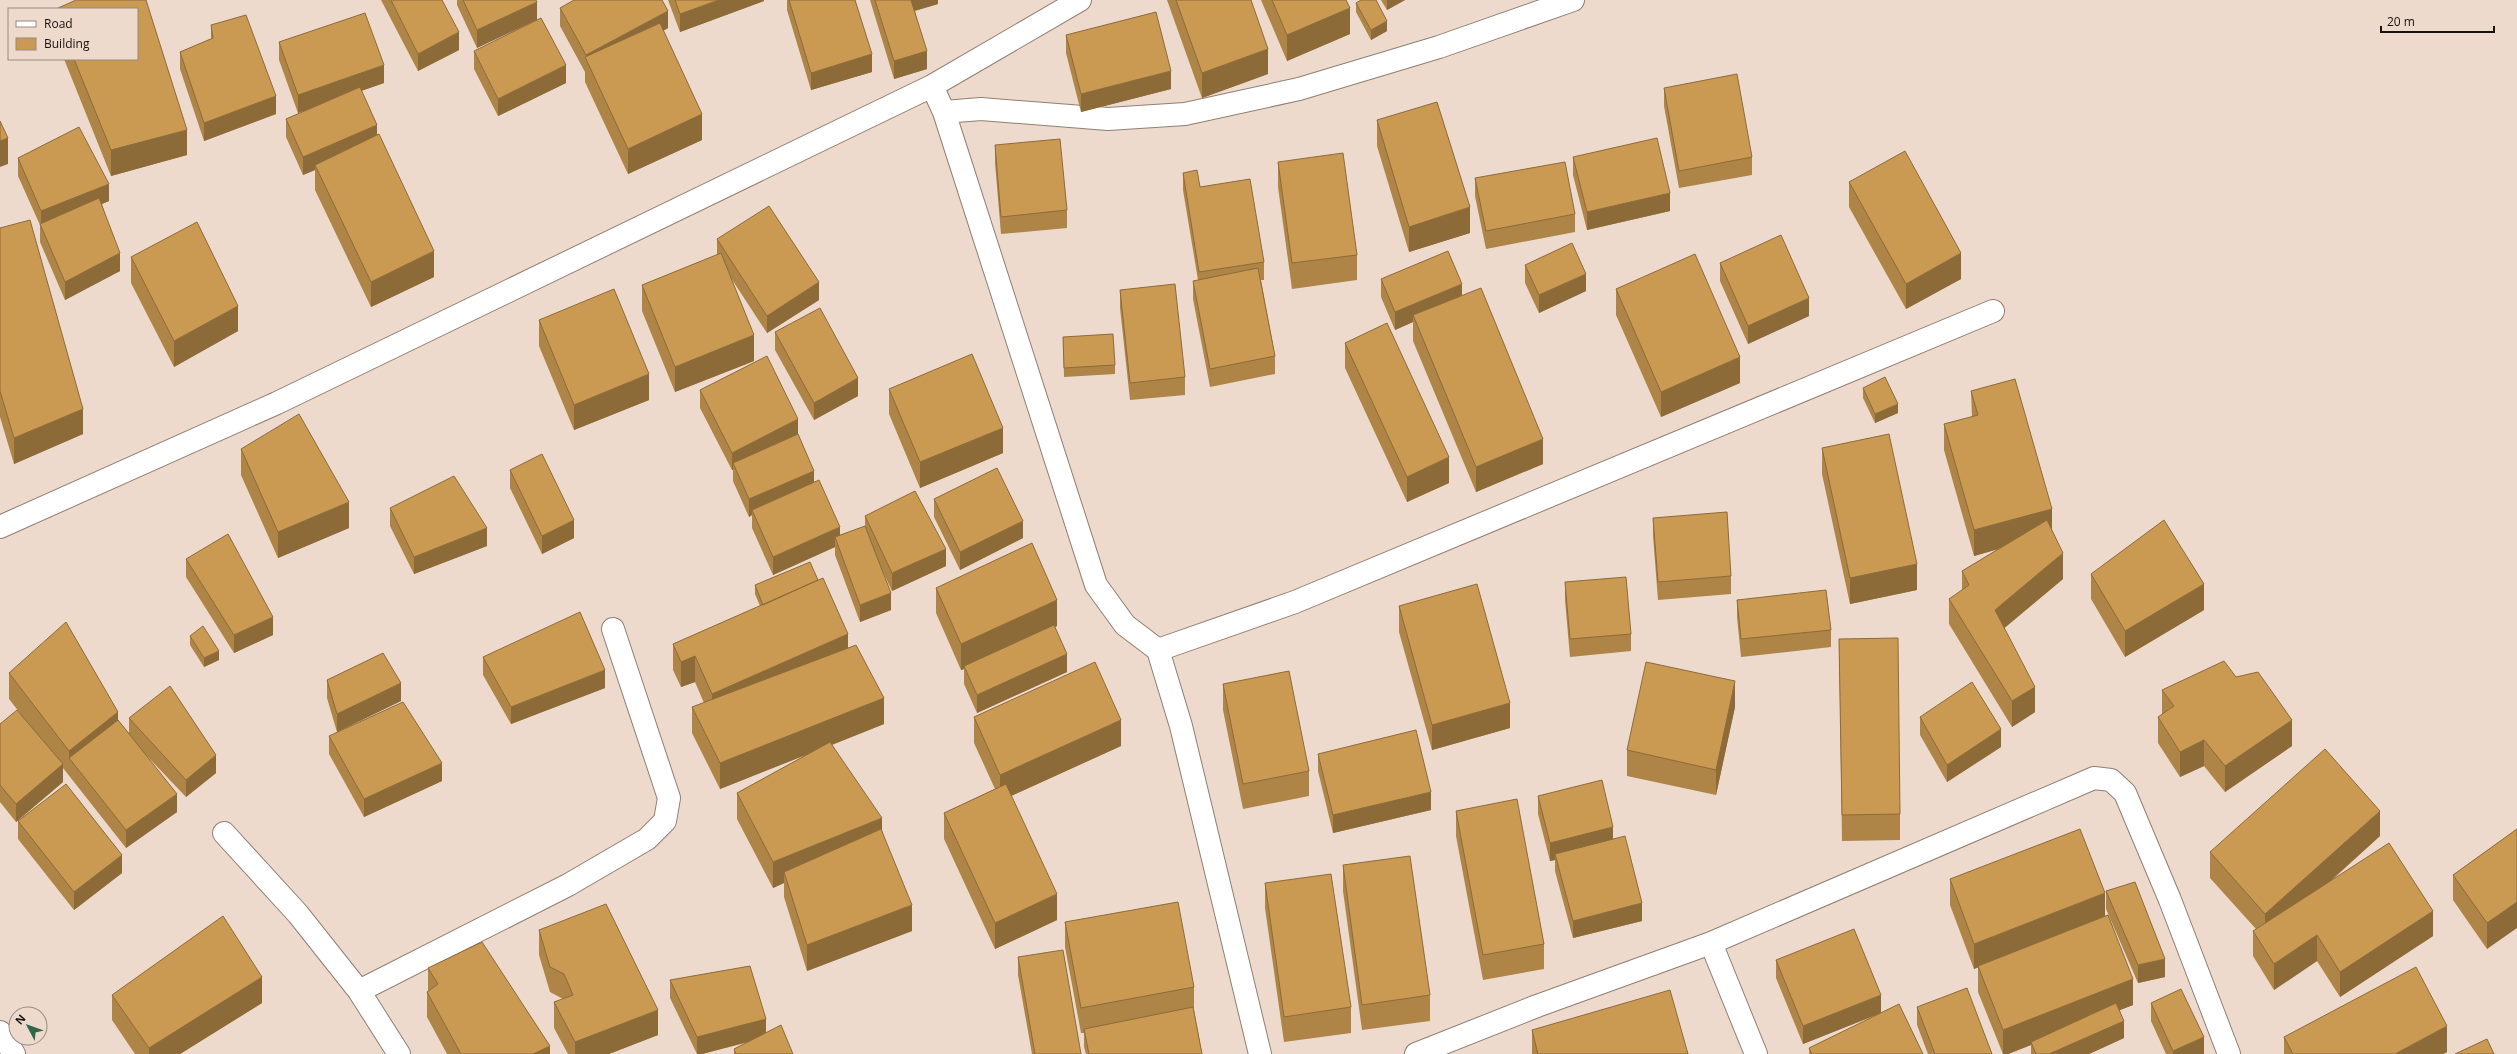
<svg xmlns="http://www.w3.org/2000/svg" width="2517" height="1054" viewBox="0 0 2517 1054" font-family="'Open Sans',sans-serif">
  <rect width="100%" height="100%" fill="#eddacc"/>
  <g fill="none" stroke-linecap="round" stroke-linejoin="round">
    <defs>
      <path id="street" d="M932,86L944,112L1096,585L1125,625L1158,650L1181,726L1260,1054
        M944,112L981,109L1108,119L1185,114L1299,89L1439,47L1573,0
        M0,527L277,403L932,86L1080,0
        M1158,650L1295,602L1993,311
        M224,833L298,914L359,991L399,1054
        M1711,943L1756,1054
        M359,991L568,885L647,839L665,821L669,798L613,629
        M0,1032L14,1054
        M1416,1054L1537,1006L1711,943L2094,778L2111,780L2125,793L2170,900L2229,1054"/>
    </defs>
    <!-- street casing -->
    <use href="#street" stroke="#907f72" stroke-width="24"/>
    <!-- street -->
    <use href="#street" stroke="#fff" stroke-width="22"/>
  </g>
  <!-- wall -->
  <path fill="#ae8447" d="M381,0H442L459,50L418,71Z
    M457,0H536L477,48L457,5Z
    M668,0H764V1L680,32Z
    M787,0H855L872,72L811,90L787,10Z
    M870,0H938V4L915,11L927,69L894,79Z
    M1167,0H1251L1268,74L1202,98Z
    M1261,0H1346L1350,34L1287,61Z
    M1381,0H1405L1387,10Z
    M1356,3L1387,31L1371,40L1356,12Z
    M560,8L668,28L663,31L702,140L628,174L585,82V72L560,26Z
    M211,25L276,114L204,141L180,69V52L211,39Z
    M1066,35L1171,89L1081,112L1066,53Z
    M279,42L384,83L361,91L377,135L434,277L371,307L315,190V170L303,175L286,137V119L315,107L298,113L279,60Z
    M474,51L566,83L498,116L474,69Z
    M64,59H137L187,155L111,176Z
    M1664,88L1752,157V175L1679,188L1664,106Z
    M1377,120L1470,233L1409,252L1377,146Z
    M995,145L1067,210V228L1001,234L995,163Z
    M1573,157L1670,211L1587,230L1573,175Z
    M18,158L109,201L102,204L120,271L65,300L40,242V225L18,176Z
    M1278,162L1357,255V280L1292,289L1278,187Z
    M1183,173L1200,187L1264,262V280H1261L1275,356V374L1210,387L1193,299V281L1198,280L1183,190Z
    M1475,178L1575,214V232L1486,249L1475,196Z
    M1849,182L1961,279L1906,309L1849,207Z
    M0,228L83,434L14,464L0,417Z
    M717,239L819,300L767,333L731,278L754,361L675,392L642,311V285L717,255Z
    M131,257L238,331L174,367L131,283Z
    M1720,263L1809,316L1748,344L1720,281Z
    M1525,265L1586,291L1539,313L1525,283Z
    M1381,279L1462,295L1543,464L1476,492L1413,341V322L1395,330L1381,297Z
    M1616,289L1740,383L1661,417L1616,315Z
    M1120,290L1185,377V395L1130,400L1120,308Z
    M539,320L649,400L574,430L539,346Z
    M775,332L858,396L814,420L775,350Z
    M1063,337L1115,365V374L1064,377Z
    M1345,343L1449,483L1407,502L1345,368Z
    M1863,388L1898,413L1875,423L1863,398Z
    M889,389L1003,453L920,488L889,414Z
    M700,390L798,435L814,482L840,535L865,526V516L946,566L892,591L883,572L891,610L860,622L835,555V547L773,575L752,528V515L749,517L733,481V470H732L700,408Z
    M1971,391L2052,530L2063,579L2004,628L2035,712L2012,727L1949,624V599L1962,590V571L1998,549L1974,556L1944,450V424L1972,417Z
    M1822,448L1917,590L1850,604L1822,474Z
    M241,449L349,528L278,558L241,475Z
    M510,470L574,538L542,554L510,488Z
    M934,499L1023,538L960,570L934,517Z
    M390,508L487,546L414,574L390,526Z
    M1653,518L1731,576V594L1658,600L1653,536Z
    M186,559L273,635L234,653L186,577Z
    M2091,574L2204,610L2125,657L2091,599Z
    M818,580L848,648L884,724L832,745L882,830L912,931L807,971L784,897V883L773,888L737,819V793L808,754L720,789L692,733V707L704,703L695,682L681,687L673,670V644L760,606L755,594V585Z
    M1565,582L1631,634V651L1570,657L1565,600Z
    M936,588L1057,626L1055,627L1067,672L977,713L964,684V669L961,670L936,613Z
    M1737,600L1831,630V647L1741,657L1737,617Z
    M1399,606L1510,728L1432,750L1399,632Z
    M190,636L219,660L204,667L190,645Z
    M1839,639L1900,814V840L1842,841Z
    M483,657L605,688L511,724L483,675Z
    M9,673L118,720L129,733V718L216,773L186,797L147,756L177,812L126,848L63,768V782L16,822L0,802V724L20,713L9,699Z
    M2236,677L2292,746L2225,792L2204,766L2180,777L2158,743V717L2162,715V690Z
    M327,680L401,701L337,732L327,698Z
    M1223,684L1309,771V796L1243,809L1223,710Z
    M1735,707L1716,795L1627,776V750Z
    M974,717L1121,746L1011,796L1057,920L995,949L944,839V813L995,789L974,743Z
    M1920,717L2001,747L1947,782L1920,735Z
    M329,736L442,781L364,817L329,754Z
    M1318,754L1431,810L1333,833L1318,771Z
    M1538,796L1613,839L1642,921L1573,938L1555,871V860L1550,861L1538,814Z
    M1456,811L1544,944V969L1483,980L1456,836Z
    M18,821L122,873L74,910L18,839Z
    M2517,829L2487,949L2453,900V875Z
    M2380,836L2332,880L2433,936L2340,997L2317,961L2274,990L2253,956V931L2256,929L2210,878V852Z
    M1343,865L1430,995V1021L1362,1030L1343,891Z
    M1950,879L2105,916L2133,1005L2120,1010L2124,1038L2089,1054H2031V1045L2008,1054H2003L1978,992V967L1974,969L1950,905Z
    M1265,883L1351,1007V1033L1284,1042L1265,908Z
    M2106,891L2165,977L2138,983L2106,909Z
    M1065,922L1194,987V1010L1202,1054H1086L1084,1047V1033H1081L1065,947Z
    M539,930L658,1035L609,1054H568L554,1028V1002L563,999L550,992L539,955Z
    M1018,957L1081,1054H1032L1018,975Z
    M1776,960L1881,1013L1803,1044L1776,978Z
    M428,968L550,1054H447L427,1017V992L428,991Z
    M670,980L766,1033L793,1054H734V1049L749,1042L702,1054H697L670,998Z
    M112,995L262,1003L180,1054H135L112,1020Z
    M2151,1003L2204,1054H2166L2151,1021Z
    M1917,1007L1992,1054H1928L1917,1025Z
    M1532,1030L1688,1054H1532Z
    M2284,1037L2447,1052L2443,1054H2284Z
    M1809,1048L1923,1054H1809Z"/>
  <!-- shaded-wall -->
  <path fill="#8d6b39" d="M719,0H764V1L680,32V14Z
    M910,0H938V4L910,12Z
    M1387,0H1405L1387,10Z
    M537,2V20L477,48V30Z
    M1350,8V34L1287,61V35Z
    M668,11V28L591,70L586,58V55Z
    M1387,21V31L1371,40V30Z
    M459,32V50L418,71V54Z
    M1268,49V74L1202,98V73Z
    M927,51V69L894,79V61Z
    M872,54V72L811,90V73Z
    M384,65V83L298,113V95Z
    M566,65V83L498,116V99Z
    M1171,71V89L1081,112V94Z
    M276,96V114L204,141V123Z
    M702,114V140L628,174V149Z
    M377,125V143L315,165V170L303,175V157Z
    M187,130V155L111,176V150Z
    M8,138V164L0,167V141Z
    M109,184V201L41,229V211Z
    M1670,193V211L1587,230V212Z
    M1470,207V233L1409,252V227Z
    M434,251V277L371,307V282Z
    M120,253V271L65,300V282Z
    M1961,253V279L1906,309V284Z
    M1586,274V291L1539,313V295Z
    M819,282V300L767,333V316Z
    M1462,284V302L1413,315V322L1395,330V312Z
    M1809,298V316L1748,344V326Z
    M238,306V331L174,367V341Z
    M754,335V361L675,392V367Z
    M1740,357V383L1661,417V392Z
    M649,374V400L574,430V405Z
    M858,378V396L814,420V403Z
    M1898,404V413L1875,423V414Z
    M83,409V434L14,464V438Z
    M798,419V437L733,463V470H732V453Z
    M1003,428V453L920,488V462Z
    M1543,439V464L1476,492V467Z
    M1449,457V483L1407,502V477Z
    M814,471V489L752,510V515L749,517V499Z
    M349,502V528L278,558V532Z
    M2052,509V534L1974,556V530Z
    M574,520V538L542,554V536Z
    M1023,521V538L960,570V552Z
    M840,527V545L835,537V547L773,575V557Z
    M487,528V546L414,574V557Z
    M946,549V566L892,591V573Z
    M2063,553V579L1995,636V610Z
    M1917,564V590L1850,604V578Z
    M2204,584V610L2125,657V631Z
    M891,593V610L860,622V605Z
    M1057,600V626L965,668L964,666V669L961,670V644Z
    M273,617V635L234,653V635Z
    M848,634V659L712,719V694Z
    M219,651V660L204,667V658Z
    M1067,654V672L977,713V695Z
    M695,656V682L681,687V662Z
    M605,670V688L511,724V707Z
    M1735,681V707L1716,795V770Z
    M401,683V701L337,732V714Z
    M2035,687V712L2012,727V701Z
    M884,698V724L720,789V763Z
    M1510,703V728L1432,750V725Z
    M118,712V737L69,758V751Z
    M1121,720V746L1000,801V775Z
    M2292,720V746L2225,792V766Z
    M2001,729V747L1947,782V765Z
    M2204,740V766L2180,777V752Z
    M216,755V773L186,797V780Z
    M442,763V781L364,817V799Z
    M63,764V782L16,822V804Z
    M1431,792V810L1333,833V815Z
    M177,794V812L126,848V830Z
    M2380,811V836L2265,939V914Z
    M882,818V843L784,872V883L773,888V862Z
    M1613,827V845L1555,854V860L1550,861V843Z
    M122,855V873L74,910V892Z
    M2105,893V919L1974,969V944Z
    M1057,894V920L995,949V923Z
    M2517,902V928L2487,949V923Z
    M1642,903V921L1573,938V921Z
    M912,905V931L807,971V945Z
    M2433,911V936L2340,997V972Z
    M2317,935V961L2274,990V964Z
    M2165,959V977L2138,983V965Z
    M262,977V1003L180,1054H149V1048Z
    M2133,979V1005L2032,1044L2031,1042V1045L2008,1054H2003V1030Z
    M1881,995V1013L1803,1044V1026Z
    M658,1010V1035L609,1054H575V1042Z
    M766,1019V1037L702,1054H697V1037Z
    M2124,1021V1038L2089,1054H2049Z
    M2447,1026V1052L2443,1054H2395Z
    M2204,1037V1054H2173V1051Z
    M550,1046V1054H533Z"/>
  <!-- building -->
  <path fill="#ca9952" stroke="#8d6b39" d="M76,0H146L187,130L111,150L74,59H137V9H56Z
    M391,0H442L459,32L418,54Z
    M463,0H536L537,2L477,30Z
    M574,0H662L668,11L586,55L560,8Z
    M675,0H719L680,14Z
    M789,0H855L872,54L811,73Z
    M875,0H911L927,51L894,61Z
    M1176,0H1251L1268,49L1202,73Z
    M1272,0H1346L1350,8L1287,35Z
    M1361,0H1376L1387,21L1371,30L1356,3Z
    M1156,12L1171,71L1081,94L1066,35Z
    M365,13L384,65L298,95L279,42Z
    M246,15L276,96L204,123L180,52L213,38L211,25Z
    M541,18L566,65L498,99L474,51Z
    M660,23L702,114L628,149L585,57Z
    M1737,74L1752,157L1679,171L1664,88Z
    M360,87L377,125L303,157L286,119Z
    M1437,102L1470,207L1409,227L1377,120Z
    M0,121L8,138L0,141Z
    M79,127L109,184L41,211L18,158Z
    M379,134L434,251L371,282L315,165Z
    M1657,138L1670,193L1587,212L1573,157Z
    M1060,139L1067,210L1001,217L995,145Z
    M1905,151L1961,253L1906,284L1849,182Z
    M1343,153L1357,255L1292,263L1278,162Z
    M1565,162L1575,214L1486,231L1475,178Z
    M1197,170L1200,187L1250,179L1264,262L1199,272L1183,173Z
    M99,198L120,253L65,282L40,224Z
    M769,206L819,282L767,316L717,239Z
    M30,220L83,409L14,438L0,391V228Z
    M197,222L238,306L174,341L131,257Z
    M1781,235L1809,298L1748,326L1720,263Z
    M1572,243L1586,274L1539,295L1525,265Z
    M1448,251L1462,284L1395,312L1381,279Z
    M721,253L754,335L675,367L642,285Z
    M1695,254L1740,357L1661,392L1616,289Z
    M1258,268L1275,356L1210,369L1193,281Z
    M1175,284L1185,377L1130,383L1120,290Z
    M1481,288L1543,439L1476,467L1413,315Z
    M614,289L649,374L574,405L539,320Z
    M820,308L858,378L814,403L775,332Z
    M1387,323L1449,457L1407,477L1345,343Z
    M1113,334L1115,365L1064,368L1063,337Z
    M972,354L1003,428L920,462L889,389Z
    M767,356L798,419L732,453L700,390Z
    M1885,377L1898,404L1875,414L1863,388Z
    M2015,379L2052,509L1974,530L1944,424L1978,415L1971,391Z
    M299,414L349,502L278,532L241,449Z
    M798,434L814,471L749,499L733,463Z
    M1889,434L1917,564L1850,578L1822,448Z
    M542,454L574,520L542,536L510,470Z
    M997,468L1023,521L960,552L934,499Z
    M454,476L487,528L414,557L390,508Z
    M819,480L840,527L773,557L752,510Z
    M915,491L946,549L892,573L865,516Z
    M1727,512L1731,576L1658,582L1653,518Z
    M2047,520L2063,553L1995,610L2035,687L2012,701L1949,599L1969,585L1962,571Z
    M2164,520L2204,584L2125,631L2091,574Z
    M865,526L891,593L860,605L835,537Z
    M228,534L273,617L234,635L186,559Z
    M1032,543L1057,600L961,644L936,588Z
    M810,562L818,580L763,605L755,585Z
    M1626,577L1631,634L1570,639L1565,582Z
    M823,578L848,634L712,694L695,656L681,662L673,644Z
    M1477,584L1510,703L1432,725L1399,606Z
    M1826,590L1831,630L1741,639L1737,600Z
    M580,612L605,670L511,707L483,657Z
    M66,622L118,712L69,751L9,673Z
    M1054,625L1067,654L977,695L964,666Z
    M203,626L219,651L204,658L190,636Z
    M1898,638L1900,814L1842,815L1839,639Z
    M856,645L884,698L720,763L692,707Z
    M383,653L401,683L337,714L327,680Z
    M2224,661L2236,677L2258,672L2292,720L2225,766L2204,740L2180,752L2158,717L2174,706L2162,690Z
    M1095,662L1121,720L1000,775L974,717Z
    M1646,662L1735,681L1716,770L1627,750Z
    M1289,671L1309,771L1243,784L1223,684Z
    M1972,682L2001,729L1947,765L1920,717Z
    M170,686L216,755L186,780L129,718Z
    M403,702L442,763L364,799L329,736Z
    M17,710L63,764L16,804L0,785V724Z
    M118,720L177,794L126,830L69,758Z
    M1416,730L1431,792L1333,815L1318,754Z
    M830,742L882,818L773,862L737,793Z
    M2325,749L2380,811L2265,914L2210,852Z
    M1602,780L1613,827L1550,843L1538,796Z
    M66,784L122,855L74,892L18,821Z
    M1006,784L1057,894L995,923L944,813Z
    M1517,799L1544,944L1483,955L1456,811Z
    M881,829L912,905L807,945L784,872Z
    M2080,829L2105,893L1974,944L1950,879Z
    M2517,829V902L2487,923L2453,875Z
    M1625,836L1642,903L1573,921L1555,854Z
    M2389,843L2433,911L2340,972L2317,935L2274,964L2253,931Z
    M1410,856L1430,995L1362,1005L1343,865Z
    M1331,874L1351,1007L1284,1017L1265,883Z
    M2135,882L2165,959L2138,965L2106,891Z
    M1178,902L1194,987L1081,1008L1065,922Z
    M606,904L658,1010L575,1042L554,1002L573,995L564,974L550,967L539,930Z
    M2108,915L2133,979L2003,1030L1978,966Z
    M223,916L262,977L149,1048L112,995Z
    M1854,929L1881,995L1803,1026L1776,960Z
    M482,942L550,1046L533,1054H461L427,992L438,984L428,968Z
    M1063,950L1081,1054H1035L1018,957Z
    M750,966L766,1019L697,1037L670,980Z
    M2416,967L2447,1026L2395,1054H2293L2284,1037Z
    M1967,988L1992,1054H1935L1917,1007Z
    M2181,989L2204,1037L2173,1051L2151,1003Z
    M1670,990L1688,1054H1538L1532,1030Z
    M2116,1003L2124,1021L2049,1054H2036L2031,1042Z
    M1899,1004L1923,1054H1812L1809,1048Z
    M1193,1007L1202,1054H1089L1084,1029Z
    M781,1025L793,1054H736L734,1049Z
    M2487,1039L2494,1054H2455Z"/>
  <!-- legend -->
  <rect x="8" y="8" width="130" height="52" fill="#eddacc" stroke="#988a80"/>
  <rect x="16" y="21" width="20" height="6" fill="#ffffff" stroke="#988a80"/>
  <text x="44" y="28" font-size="12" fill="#18110d">Road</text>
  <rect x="16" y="38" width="20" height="12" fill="#ca9952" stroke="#988a80"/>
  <text x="44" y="48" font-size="12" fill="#18110d">Building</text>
  <!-- north arrow -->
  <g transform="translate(28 1026) rotate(311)"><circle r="19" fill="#eddacc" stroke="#988a80"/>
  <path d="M0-3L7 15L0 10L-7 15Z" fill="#31664b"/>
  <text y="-6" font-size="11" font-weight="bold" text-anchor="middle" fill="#18110d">N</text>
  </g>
  <!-- scale -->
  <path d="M2381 26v6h113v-6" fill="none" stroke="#18110d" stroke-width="2"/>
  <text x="2387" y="26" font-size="12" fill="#18110d" stroke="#eddacc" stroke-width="3" paint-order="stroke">20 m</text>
</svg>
